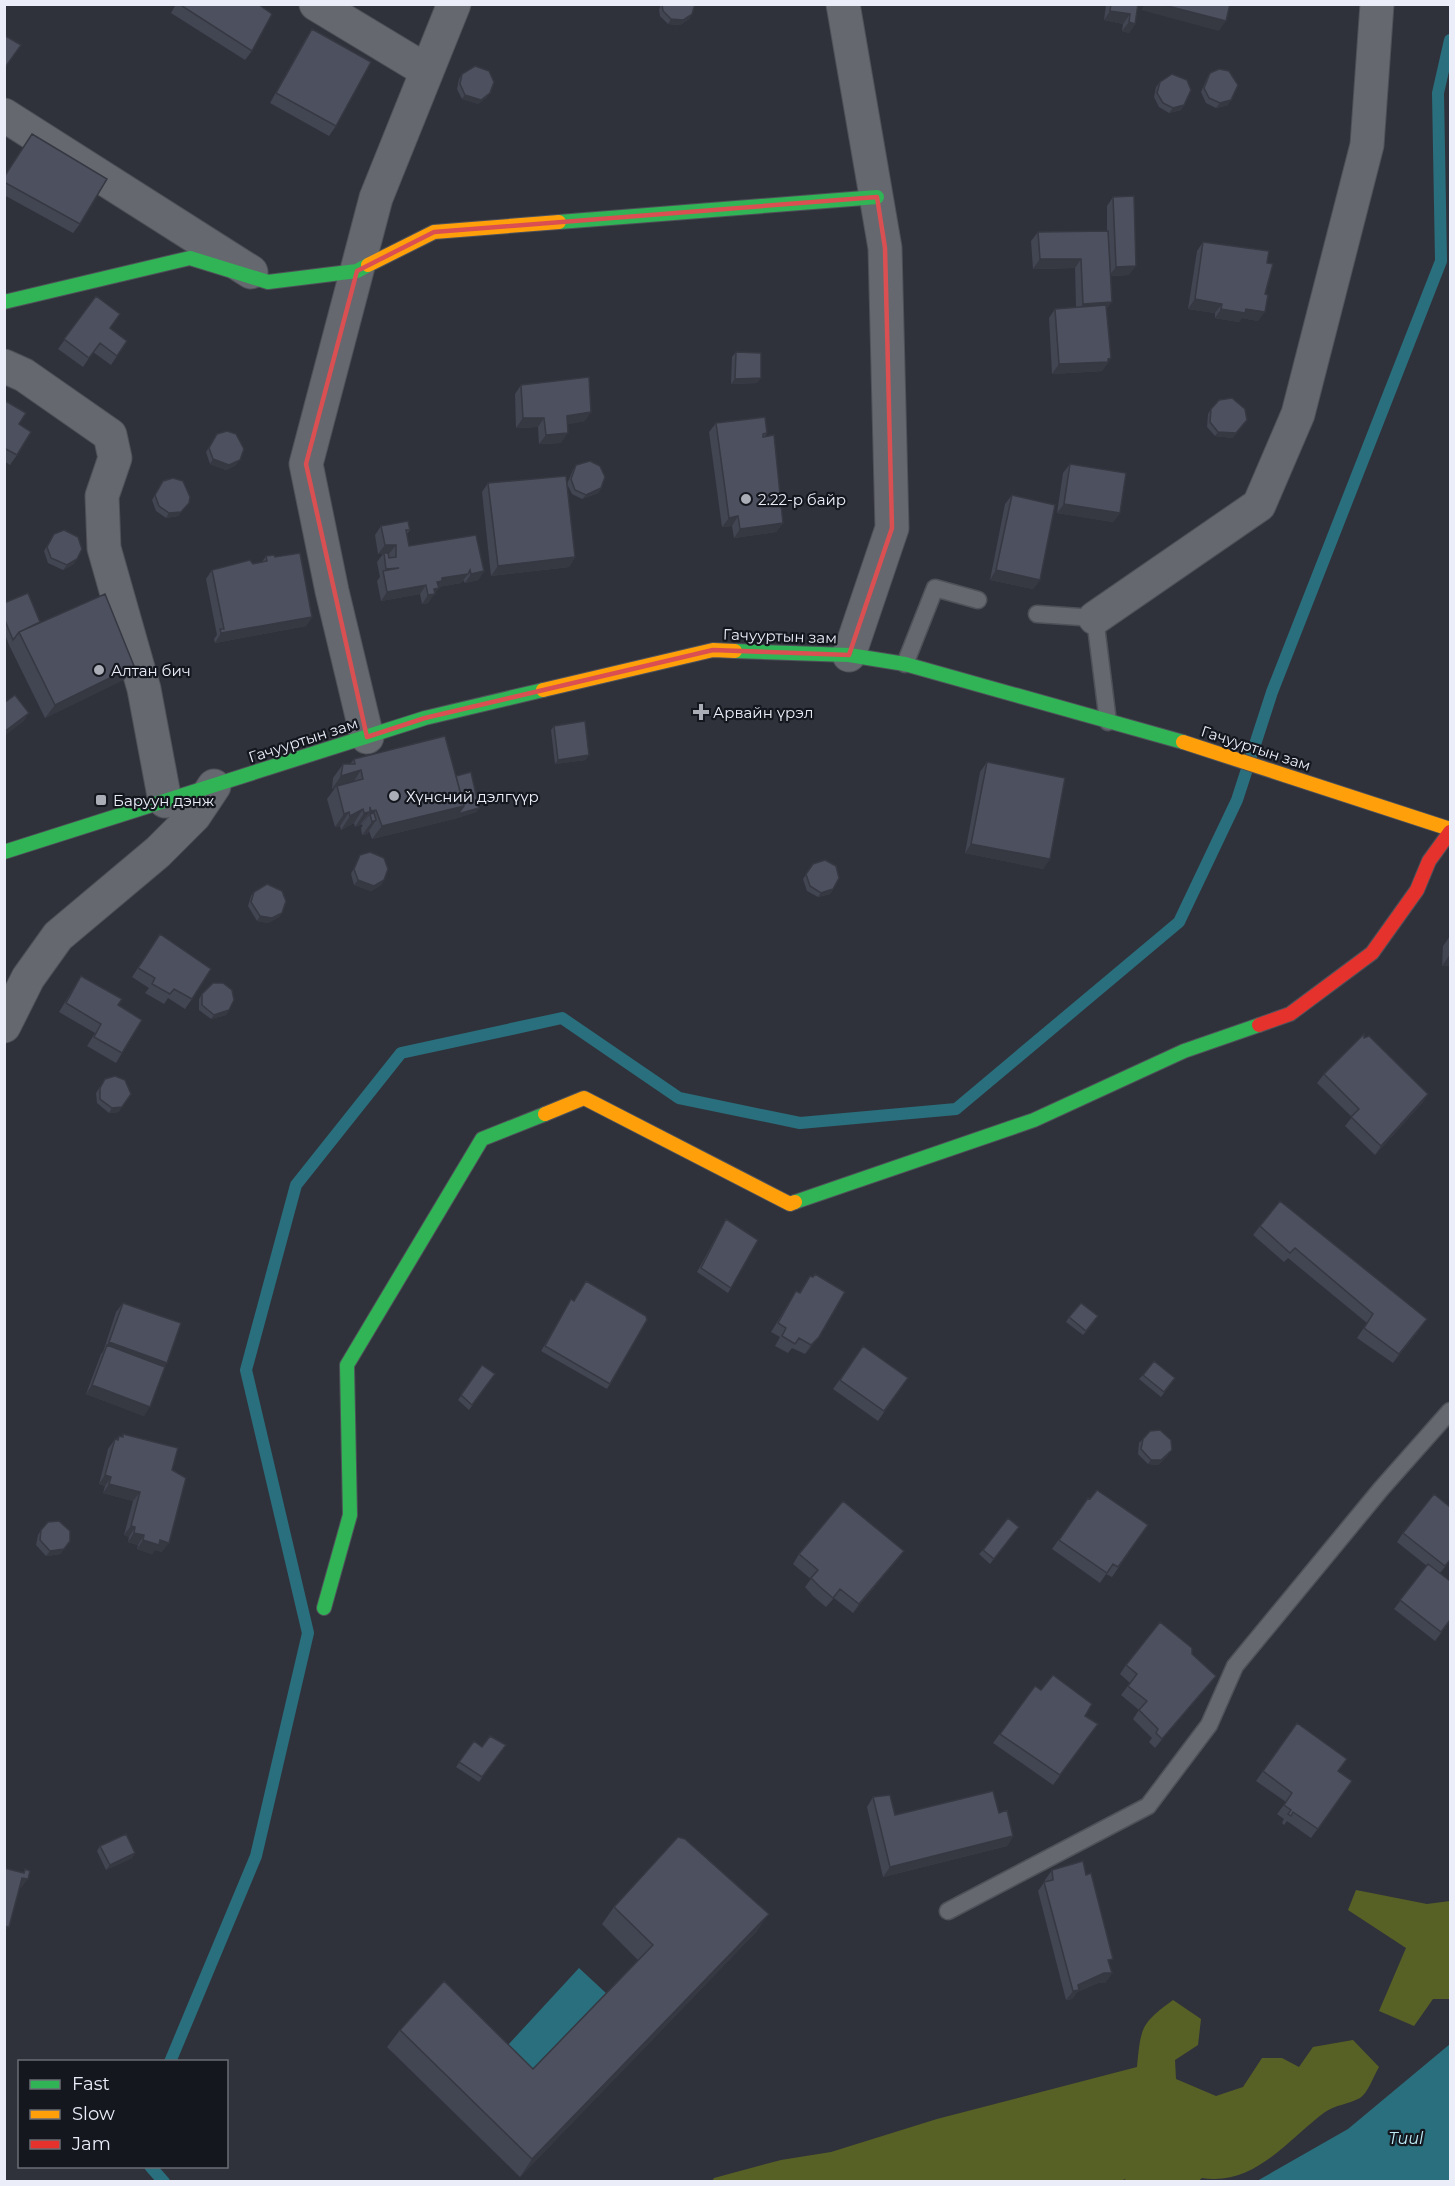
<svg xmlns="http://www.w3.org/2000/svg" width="1455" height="2186" viewBox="0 0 1455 2186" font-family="Montserrat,sans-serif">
  <rect width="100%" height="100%" fill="#30323b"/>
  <!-- forest -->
  <path fill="#576125" d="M1356,1890L1427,1904L1450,1901V1999H1433L1414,2026L1379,2011L1406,1948L1348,1910Z
    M1173,2000L1201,2019L1198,2045L1175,2060L1176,2079L1216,2096L1243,2087L1262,2058H1282L1299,2067L1313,2047L1353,2040L1379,2067C1374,2075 1368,2093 1360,2098C1349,2104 1335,2105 1325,2112C1288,2139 1256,2186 1202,2178L1197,2182H1130L1124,2179L1122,2182L712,2181L714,2178L781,2160L831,2152L937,2119L1137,2067C1141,2028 1140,2024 1173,2000Z"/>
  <!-- water -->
  <path fill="#2a6f7d" d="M579,1968L607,1994L524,2084L496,2058Z
    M1450,2044V2181H1257L1348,2129Z"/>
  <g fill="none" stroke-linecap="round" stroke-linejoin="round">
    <!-- stream -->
    <path stroke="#2a6f7d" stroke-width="12" d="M170,2062L256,1856L308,1633L246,1370L296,1185L401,1053L562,1018L679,1098L800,1123L956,1109L1179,922L1237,800L1272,692L1441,261L1438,93L1450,40
      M150,2166L164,2182"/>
    <defs>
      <path id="lane" d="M1037,614L1095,618L1108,722
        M905,664L935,588L978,600
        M948,1911L1148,1806L1209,1725L1235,1666L1381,1489L1450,1411"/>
      <path id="street" d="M316,4L427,71
        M843,4L885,248L892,528L849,655
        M4,115L251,272
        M4,366L24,375L110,435L115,458L102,496L104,548L144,689L165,801
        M1095,618L1259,505L1298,414L1367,145L1377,4
        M367,737L332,591L306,464L376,198L454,4
        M4,1026L28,978L58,936L158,852L194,816L214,786"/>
      <path id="fast" d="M559,222L877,197
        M4,302L190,258L268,282L357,271L368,265
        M735,651L849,655L905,664L1183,742
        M4,852L425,718L543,690
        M795,1202L1034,1120L1184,1051L1259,1025
        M324,1608L350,1515L347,1365L482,1139L545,1114"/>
      <path id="slow" d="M368,265L434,232L559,222
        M543,690L713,650L735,651
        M1183,742L1450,829
        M545,1114L584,1098L790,1204L795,1202"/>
      <path id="jam" d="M1259,1025L1290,1014L1372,953L1417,890L1429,861L1450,832"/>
    </defs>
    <!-- lane casing -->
    <use href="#lane" stroke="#4f5159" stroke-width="19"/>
    <!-- street casing -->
    <use href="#street" stroke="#4f5159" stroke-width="35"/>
    <!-- fast casing -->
    <use href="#fast" stroke="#4f5159" stroke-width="16"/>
    <!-- slow casing -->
    <use href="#slow" stroke="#4f5159" stroke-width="16"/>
    <!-- jam casing -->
    <use href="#jam" stroke="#4f5159" stroke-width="16"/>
    <!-- lane -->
    <use href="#lane" stroke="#66686f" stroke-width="16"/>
    <!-- street -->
    <use href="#street" stroke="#66686f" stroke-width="33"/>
    <!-- fast -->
    <use href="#fast" stroke="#30b455" stroke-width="14"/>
    <!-- slow -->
    <use href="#slow" stroke="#ff9f0a" stroke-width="14"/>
    <!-- jam -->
    <use href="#jam" stroke="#e5322d" stroke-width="14"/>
  </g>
  <!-- wall -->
  <path fill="#424552" d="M176,4H258L252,51L245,60L171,13Z
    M661,4H695L689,19L680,25L668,24L660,16L659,10Z
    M1101,4H1138L1135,24L1129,33L1122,31L1123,24L1104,20L1106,5Z
    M312,29L336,126L329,136L270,103L306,38Z
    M1210,73L1228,105L1216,108L1206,103L1201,92L1207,78Z
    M462,74L487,97L478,104L462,99L457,89L459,79Z
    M1160,82L1184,105L1181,110L1169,113L1159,107L1154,97L1156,87Z
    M4,176L80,224L73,233L4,195Z
    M1113,197L1129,275L1110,276L1106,310L1111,358L1102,371L1052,374L1049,318L1055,309L1076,307L1075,268L1033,269L1031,241L1038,232L1107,231V206Z
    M1203,242L1258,321L1242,318L1239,322L1215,318V313L1188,309L1197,251Z
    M96,296L110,329L127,341L111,365L93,352L83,367L58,349Z
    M736,352L757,383L731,384L732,357Z
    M521,385L585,421L567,424L561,443L539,444L538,427L516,428L515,394Z
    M4,400L19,424L17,455L10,465L4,461Z
    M1211,409L1233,438L1215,436L1207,427L1208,414Z
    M716,423L767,433L765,436L783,523L776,532L734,538L732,526L722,527L709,432Z
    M217,434L236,465L226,470L210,464L206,452Z
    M1070,464L1120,513L1113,522L1057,513L1063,473Z
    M576,465L601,488L598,493L582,499L572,494L567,484L575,557L569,567L491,576L482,492L488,483L567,484L573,470Z
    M163,481L189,503L178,516L166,518L156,511L152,500Z
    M1012,495L1040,580L1033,589L990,580L1005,504Z
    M381,526L410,530L407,534L409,546L484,571L478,580L465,583L463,580L461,583L438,587L428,603L422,604L420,594L381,601L377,581L380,577L377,562L383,554H378L375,535Z
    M54,534L74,564L63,570L48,563L44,551Z
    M266,556L275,557L312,617L306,626L215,643L214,639L217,635L206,579L212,570L262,562Z
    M4,603L40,622L125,679L45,718L9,645L4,632Z
    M554,726L586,760L555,764L551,730Z
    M354,759L456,776L479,808L476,812L454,819L372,839L369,831L367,834L362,835L361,828L363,825H362L361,824L360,825L355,827L354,823L341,830L340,826L335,827L327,799L335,788L332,789L333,778L343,764H350Z
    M987,762L1050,859L1043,869L965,853L980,772Z
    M360,855L384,880L381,885L371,891L354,885L351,874Z
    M813,864L833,889L830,894L818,897L807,891L803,879Z
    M254,892L282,913L279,917L268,923L257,921L248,906L251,896Z
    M160,934L192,999L185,1009L168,998L164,1004L145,993L149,988L132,977Z
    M1450,936V966H1442L1443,946Z
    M81,976L118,1005L122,1053L116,1063L87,1046L95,1033L59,1012Z
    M202,994L229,1010L226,1015L211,1019L199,1010V999Z
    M1364,1038L1428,1094L1422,1103L1375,1155L1345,1126L1352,1117L1317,1083L1324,1074Z
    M105,1079L119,1112L109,1113L97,1103L96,1093Z
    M726,1219L731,1288L728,1293L697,1272Z
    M1260,1226L1420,1329L1393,1363L1357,1338L1367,1323L1288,1258L1284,1262L1253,1235Z
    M810,1276L812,1346L805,1354L792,1348L788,1353L775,1346L780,1337L771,1332L790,1301L796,1291L799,1293Z
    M571,1299L610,1384L607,1389L541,1351Z
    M123,1303L167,1363L164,1367L144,1416L86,1394L101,1354L103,1352L116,1312Z
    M1069,1317L1095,1321L1083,1335L1066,1322Z
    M863,1346L908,1378L878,1421L833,1389Z
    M482,1365L495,1374L469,1410L458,1400Z
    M1143,1375L1175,1378L1161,1397L1139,1379Z
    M123,1434L172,1470L162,1552L155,1550L152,1554L137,1549L138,1545L128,1542L129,1537L124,1535L133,1501L103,1493L105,1486L99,1484L108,1449L115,1439L116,1440L119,1436L122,1437Z
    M1143,1439L1168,1455L1158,1465L1148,1464L1138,1454L1139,1443Z
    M1088,1498L1148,1525L1112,1577L1106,1574L1100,1583L1052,1549Z
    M41,1530L61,1554L46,1556L36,1545L38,1535Z
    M1015,1532L990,1564L979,1554L983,1550Z
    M1403,1533L1450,1561L1440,1573L1450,1581V1621L1435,1641L1394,1609L1427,1566L1397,1542Z
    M904,1551L897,1560L853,1613L834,1598L826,1607L813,1596L805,1587L811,1579L793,1564L799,1554Z
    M1192,1654L1216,1676L1209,1685L1155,1748L1149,1742L1152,1738L1133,1719L1139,1710L1121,1695L1130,1683L1120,1674L1126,1665Z
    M1035,1686L1085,1716L1098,1724L1053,1785L993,1743Z
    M1297,1723L1338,1771L1352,1781L1311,1838L1287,1821L1284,1825L1282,1823L1284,1819L1277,1814L1286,1802L1256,1781Z
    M474,1741L482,1747L506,1745L479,1782L456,1767Z
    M873,1797L895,1815L999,1813L1013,1836L1007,1846L883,1877L867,1807Z
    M100,1846L135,1853L132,1858L106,1870L97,1851Z
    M1052,1870L1109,1964L1112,1973L1105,1983H1098L1077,1992L1072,1999L1066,2000L1038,1891L1045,1881V1880Z
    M614,1907L757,1931L520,2177L387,2047L400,2030L533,2069L638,1960L602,1924Z"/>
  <!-- shaded-wall -->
  <path fill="#363842" d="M1145,4H1160L1226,21L1219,31L1141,10Z
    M1110,11L1130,14L1123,24L1104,20Z
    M692,14L689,19L680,25L668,24L671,19Z
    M1129,22L1135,24L1129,33L1122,31Z
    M490,93L487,97L478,104L462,99L465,95Z
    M1231,100L1228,105L1216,108L1220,103Z
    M1184,105L1181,110L1169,113L1173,108Z
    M1040,259H1081L1075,268L1033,269Z
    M1136,266L1129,275L1109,276L1116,267Z
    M1195,299L1222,304L1215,313L1188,309Z
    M1112,302L1105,311L1077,313L1083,304Z
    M1221,309H1246L1265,312L1258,321L1242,318L1239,322L1215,318Z
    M1111,358L1102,371L1052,374L1059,364Z
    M761,378L757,383L731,384L735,379Z
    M591,412L585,421L561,426L567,416Z
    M523,418H544L538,427L516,428Z
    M1247,420L1233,438L1215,436L1218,432Z
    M568,433L561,443L539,444L546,435Z
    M213,459L240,460L236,465L226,470L210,464Z
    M601,488L598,493L582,499L586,495Z
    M189,503L178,516L166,518L169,513Z
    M1064,504L1120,513L1113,522L1057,513Z
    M738,516L732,526L722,527L729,518Z
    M783,523L776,532L734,538L740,529Z
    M385,545H396L389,554H384V553L383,554H378Z
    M575,557L569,567L491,576L498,566Z
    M77,559L74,564L63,570L67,565Z
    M996,570L1040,580L1033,589L990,580Z
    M484,571L478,580L465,583L471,574Z
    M468,574L461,583L438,587L439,588L428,603L422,604L437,582L442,578Z
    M426,585L420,594L381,601L387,592Z
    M312,617L306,626L215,643L221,633Z
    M134,666L125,679L45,718L55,705Z
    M29,713L23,722L4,736V732Z
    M589,755L586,760L555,764L558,760Z
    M361,770L352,784L337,786L335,788L332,789L341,776Z
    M464,806L479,808L476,812L454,819L372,839L382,826Z
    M363,809L354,823L341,830L350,816Z
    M376,810L371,817L370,814L362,825L371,811Z
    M349,812L340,826L335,827L344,814Z
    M370,812L360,825L355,827L364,813Z
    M376,820L367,834L362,835L372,822Z
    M971,844L1050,859L1043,869L965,853Z
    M358,880H384L381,885L371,891L354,885Z
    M833,889L830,894L818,897L821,893Z
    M282,913L279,917L268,923L257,921L260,916Z
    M1449,956H1450V966H1442Z
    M229,1010L226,1015L211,1019L214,1015Z
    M1428,1094L1422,1103L1375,1155L1381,1146Z
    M122,1107L119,1112L109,1113L112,1108Z
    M1427,1319L1420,1329L1393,1363L1399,1354Z
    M819,1337L812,1346L805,1354L811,1345Z
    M109,1342L167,1363L160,1372L107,1345Z
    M92,1385L150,1407L144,1416L86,1394Z
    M1172,1450L1168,1455L1158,1465L1148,1464L1151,1460Z
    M105,1475L111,1477L105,1486L99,1484Z
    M109,1484L140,1492L133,1501L103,1493Z
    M131,1526L135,1527L129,1537L124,1535Z
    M134,1533L144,1535L138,1545L128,1542Z
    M143,1540H160L169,1543L162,1552L155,1550L152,1554L137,1549Z
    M64,1549L61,1554L46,1556L50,1551Z
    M904,1551L897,1560L853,1613L859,1604Z
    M1216,1676L1209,1685L1155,1748L1162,1739Z
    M1013,1836L1007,1846L883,1877L890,1867Z
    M135,1853L132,1858L106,1870L110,1865Z
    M22,1878L28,1879L21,1888L15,1887Z
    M769,1914L757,1931L520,2177L532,2159Z
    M4,1926L9,1927L4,1933Z
    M1104,1973H1112L1105,1983H1098L1077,1992L1072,1999L1066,2000L1078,1985Z"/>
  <!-- building -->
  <path fill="#4d505f" stroke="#363842" stroke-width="1.5" d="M179,4H258L272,14L252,51Z
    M662,4H695L692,14L683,20L671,19L663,11Z
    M1111,4H1138L1135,24L1129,22L1130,14L1110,11Z
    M1160,4H1230L1226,21Z
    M312,29L371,62L336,126L276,93Z
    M4,35L21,45L4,69Z
    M475,66L489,71L494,82L490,93L481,100L465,95L460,84L462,74Z
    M1219,69L1229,71L1238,85L1231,100L1220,103L1209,98L1204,88L1210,73Z
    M1172,74L1187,80L1191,90L1184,105L1173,108L1163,103L1157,93L1160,82Z
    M32,134L107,179L80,224L4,182V177Z
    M1134,196L1136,266L1116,267L1113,197Z
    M1108,231L1112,302L1083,304L1081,259H1040L1038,232Z
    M1203,242L1269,251L1267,263L1273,264L1265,294L1268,295L1265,312L1246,309L1245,313L1221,309L1222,304L1195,299Z
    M96,296L120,314L110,328L127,341L117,356L100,343L89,358L64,339Z
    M1106,305L1111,358L1108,359V362L1059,364L1055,309Z
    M736,352L761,353V378L735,379Z
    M589,377L591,412L567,416L568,433L546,435L544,418H523L521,385Z
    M1232,398L1245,409L1247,420L1236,433L1218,432L1210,422L1211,409L1219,400Z
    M4,400L26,413L19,424L31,432L17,455L4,448Z
    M765,417L767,433L763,434V437L774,435L783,523L740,529L738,516L729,518L716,423Z
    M227,431L236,434L244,449L240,460L229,465L213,459L209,448L217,434Z
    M590,461L600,466L605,477L601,488L586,495L575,490L571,479L576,465Z
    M1070,464L1126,473L1120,513L1064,504Z
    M566,476L575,557L498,566L488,483Z
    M173,478L183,481L190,497L189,503L181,512L169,513L159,506L155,495L163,481Z
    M1012,495L1055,505L1040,580L996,570Z
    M408,521L410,530H406L409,546L476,535L484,571L471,574L470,570L468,574L442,578V581L437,582L439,588L434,589L435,594L428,595L426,585L387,592L383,571L399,568L386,569L384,553H388L389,558L396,557V545H385L381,526Z
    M64,530L78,537L82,549L77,559L67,565L51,558L47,547L54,534Z
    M300,553L312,617L221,633L220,629H224L212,570L250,560L253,564L267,561L266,556L274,555L275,557Z
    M28,593L40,622L19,632L13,640L4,618V603Z
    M105,594L134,666L55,705L19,632Z
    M15,695L29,713L4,732V703Z
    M585,721L589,755L558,760L554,726Z
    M445,736L464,806L382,826L376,810L371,811L370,807V812L364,813L363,809L350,816L349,812L344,814L337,786L363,779L361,770L341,776L343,764H355L354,759Z
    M987,762L1065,778L1050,859L971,844Z
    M471,772L479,808L458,814L464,806L456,776Z
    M374,813L376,820L372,822L370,814Z
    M370,852L384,858L388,869L384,880L374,886L358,880L354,869L360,855Z
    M825,860L836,866L839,878L833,889L821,893L810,886L806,874L813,864Z
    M267,884L282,891L286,901L282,913L272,918L260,916L251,902L254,892Z
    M160,934L211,969L192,999L174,989L170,994L152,984L155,978L138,968Z
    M81,976L122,999L118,1005L142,1020L122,1053L94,1037L101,1024L66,1003Z
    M213,983H223L232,990L234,1000L229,1010L214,1015L202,1005V994Z
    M1364,1034V1038L1369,1036L1428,1094L1381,1146L1351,1117L1359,1109L1324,1074Z
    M115,1076L125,1080L131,1094L122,1107L112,1108L100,1099V1088L105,1079Z
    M1280,1201L1427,1319L1399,1354L1364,1328L1373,1314L1295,1248L1290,1253L1260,1226Z
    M726,1219L758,1240L731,1288L701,1268Z
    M815,1274L845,1292L819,1337L811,1345L799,1338L795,1344L782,1336L786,1328L778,1323L796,1291L800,1293L810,1276L813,1277Z
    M586,1281L646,1316L647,1320L610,1384L545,1346L571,1299L574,1301Z
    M123,1303L181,1323L167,1363L109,1342Z
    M1081,1303L1098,1316L1086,1331L1069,1317Z
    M107,1345L165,1367L150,1407L92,1385Z
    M863,1346L908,1378L884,1411L840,1380Z
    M1154,1361L1175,1378L1164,1392L1143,1375Z
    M482,1365L495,1374L472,1405L461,1395Z
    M1160,1430L1171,1440L1172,1450L1161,1460H1151L1141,1449L1143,1439L1150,1431Z
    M123,1434L178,1448L172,1470L186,1478L169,1543L160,1540L159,1545L143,1540L144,1535L134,1533L135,1527L131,1526L140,1492L109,1484L111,1477L105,1475L115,1439L118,1440L119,1436L123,1437Z
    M1097,1490L1148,1525L1118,1567L1113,1564L1107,1573L1059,1540L1088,1498L1090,1499Z
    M1434,1494L1450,1507V1560L1445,1566L1403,1533Z
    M843,1501L904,1551L859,1604L840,1589L833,1598L819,1586L811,1578L818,1570L799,1554Z
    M1008,1518L1019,1527L994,1559L983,1550Z
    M59,1521L70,1531V1541L64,1549L50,1551L40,1540L41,1530L48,1522Z
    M1428,1564L1450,1581V1620L1441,1632L1400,1600Z
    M1160,1622L1192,1648V1654L1216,1676L1162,1739L1156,1733L1158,1729L1139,1710L1147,1701L1128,1686L1137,1674L1126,1665Z
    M1053,1675L1092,1704L1085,1716L1098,1724L1060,1775L1000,1734L1035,1686L1041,1690Z
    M1297,1723L1347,1759L1338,1771L1352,1781L1318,1829L1293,1812L1291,1816L1288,1814L1291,1810L1284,1805L1292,1793L1263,1771Z
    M490,1736L506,1745L482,1777L459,1762L474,1741L482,1747Z
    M993,1791L999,1813L1007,1810L1013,1836L890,1867L873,1797L890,1795L895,1815Z
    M126,1834L135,1853L110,1865L100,1846Z
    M678,1837L685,1839L769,1914L532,2159L400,2030L444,1981L533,2069L653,1945L614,1907Z
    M1083,1861L1086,1875L1091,1873L1113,1959L1108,1960L1112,1973H1104L1078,1985L1079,1990L1073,1991L1044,1882L1053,1880L1052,1870Z
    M4,1868L24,1873L25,1869L30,1871L28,1879L22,1878L9,1927L4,1926Z"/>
  <!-- marked area -->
  <path fill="none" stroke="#da5052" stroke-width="4.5" stroke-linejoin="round" d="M877,197L885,248L892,528L849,655L713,650L425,718L367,737L306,464L357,271L434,232Z"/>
  <!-- markers -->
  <g fill="#aaacb6" stroke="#15171f" stroke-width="2">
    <circle cx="746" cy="499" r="6"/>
    <circle cx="99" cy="670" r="6"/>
    <path d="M698 703h6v6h6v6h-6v6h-6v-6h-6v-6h6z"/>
    <circle cx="394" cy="796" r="6"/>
    <rect x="95" y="794" width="12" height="12" rx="3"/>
  </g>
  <g text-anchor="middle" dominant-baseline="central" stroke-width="4.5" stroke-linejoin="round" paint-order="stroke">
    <!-- poi labels -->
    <g font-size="15" fill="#ebeef9" stroke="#15171f" text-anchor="start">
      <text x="758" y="499">2.22-р байр</text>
      <text x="111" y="670">Алтан бич</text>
      <text x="713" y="712">Арвайн үрэл</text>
      <text x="406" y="796">Хүнсний дэлгүүр</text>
      <text x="113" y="800">Баруун дэнж</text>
    </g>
    <!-- street labels -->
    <g font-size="15" fill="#ebeef9" stroke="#15171f">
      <text transform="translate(780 636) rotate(2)">Гачууртын зам</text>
      <text transform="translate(303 740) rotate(-18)">Гачууртын зам</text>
      <text transform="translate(1256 748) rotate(18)">Гачууртын зам</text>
    </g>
    <!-- water labels -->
    <g font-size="16" font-style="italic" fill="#beedf8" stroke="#15171f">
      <text x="1406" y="2138">Tuul</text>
    </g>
  </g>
  <!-- border -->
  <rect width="1455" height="2186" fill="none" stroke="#ebeef9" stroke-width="12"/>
  <!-- legend -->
  <rect x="18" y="2060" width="210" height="108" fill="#15171f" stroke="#6b6d76" stroke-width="1.5"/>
  <rect x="30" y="2080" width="30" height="9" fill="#30b455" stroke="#6b6d76" stroke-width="1.5"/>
  <text x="72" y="2090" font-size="18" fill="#ebeef9">Fast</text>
  <rect x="30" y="2110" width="30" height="9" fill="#ff9f0a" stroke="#6b6d76" stroke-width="1.5"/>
  <text x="72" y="2120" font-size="18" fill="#ebeef9">Slow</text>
  <rect x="30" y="2140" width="30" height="9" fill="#e5322d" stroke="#6b6d76" stroke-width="1.5"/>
  <text x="72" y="2150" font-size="18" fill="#ebeef9">Jam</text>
</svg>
